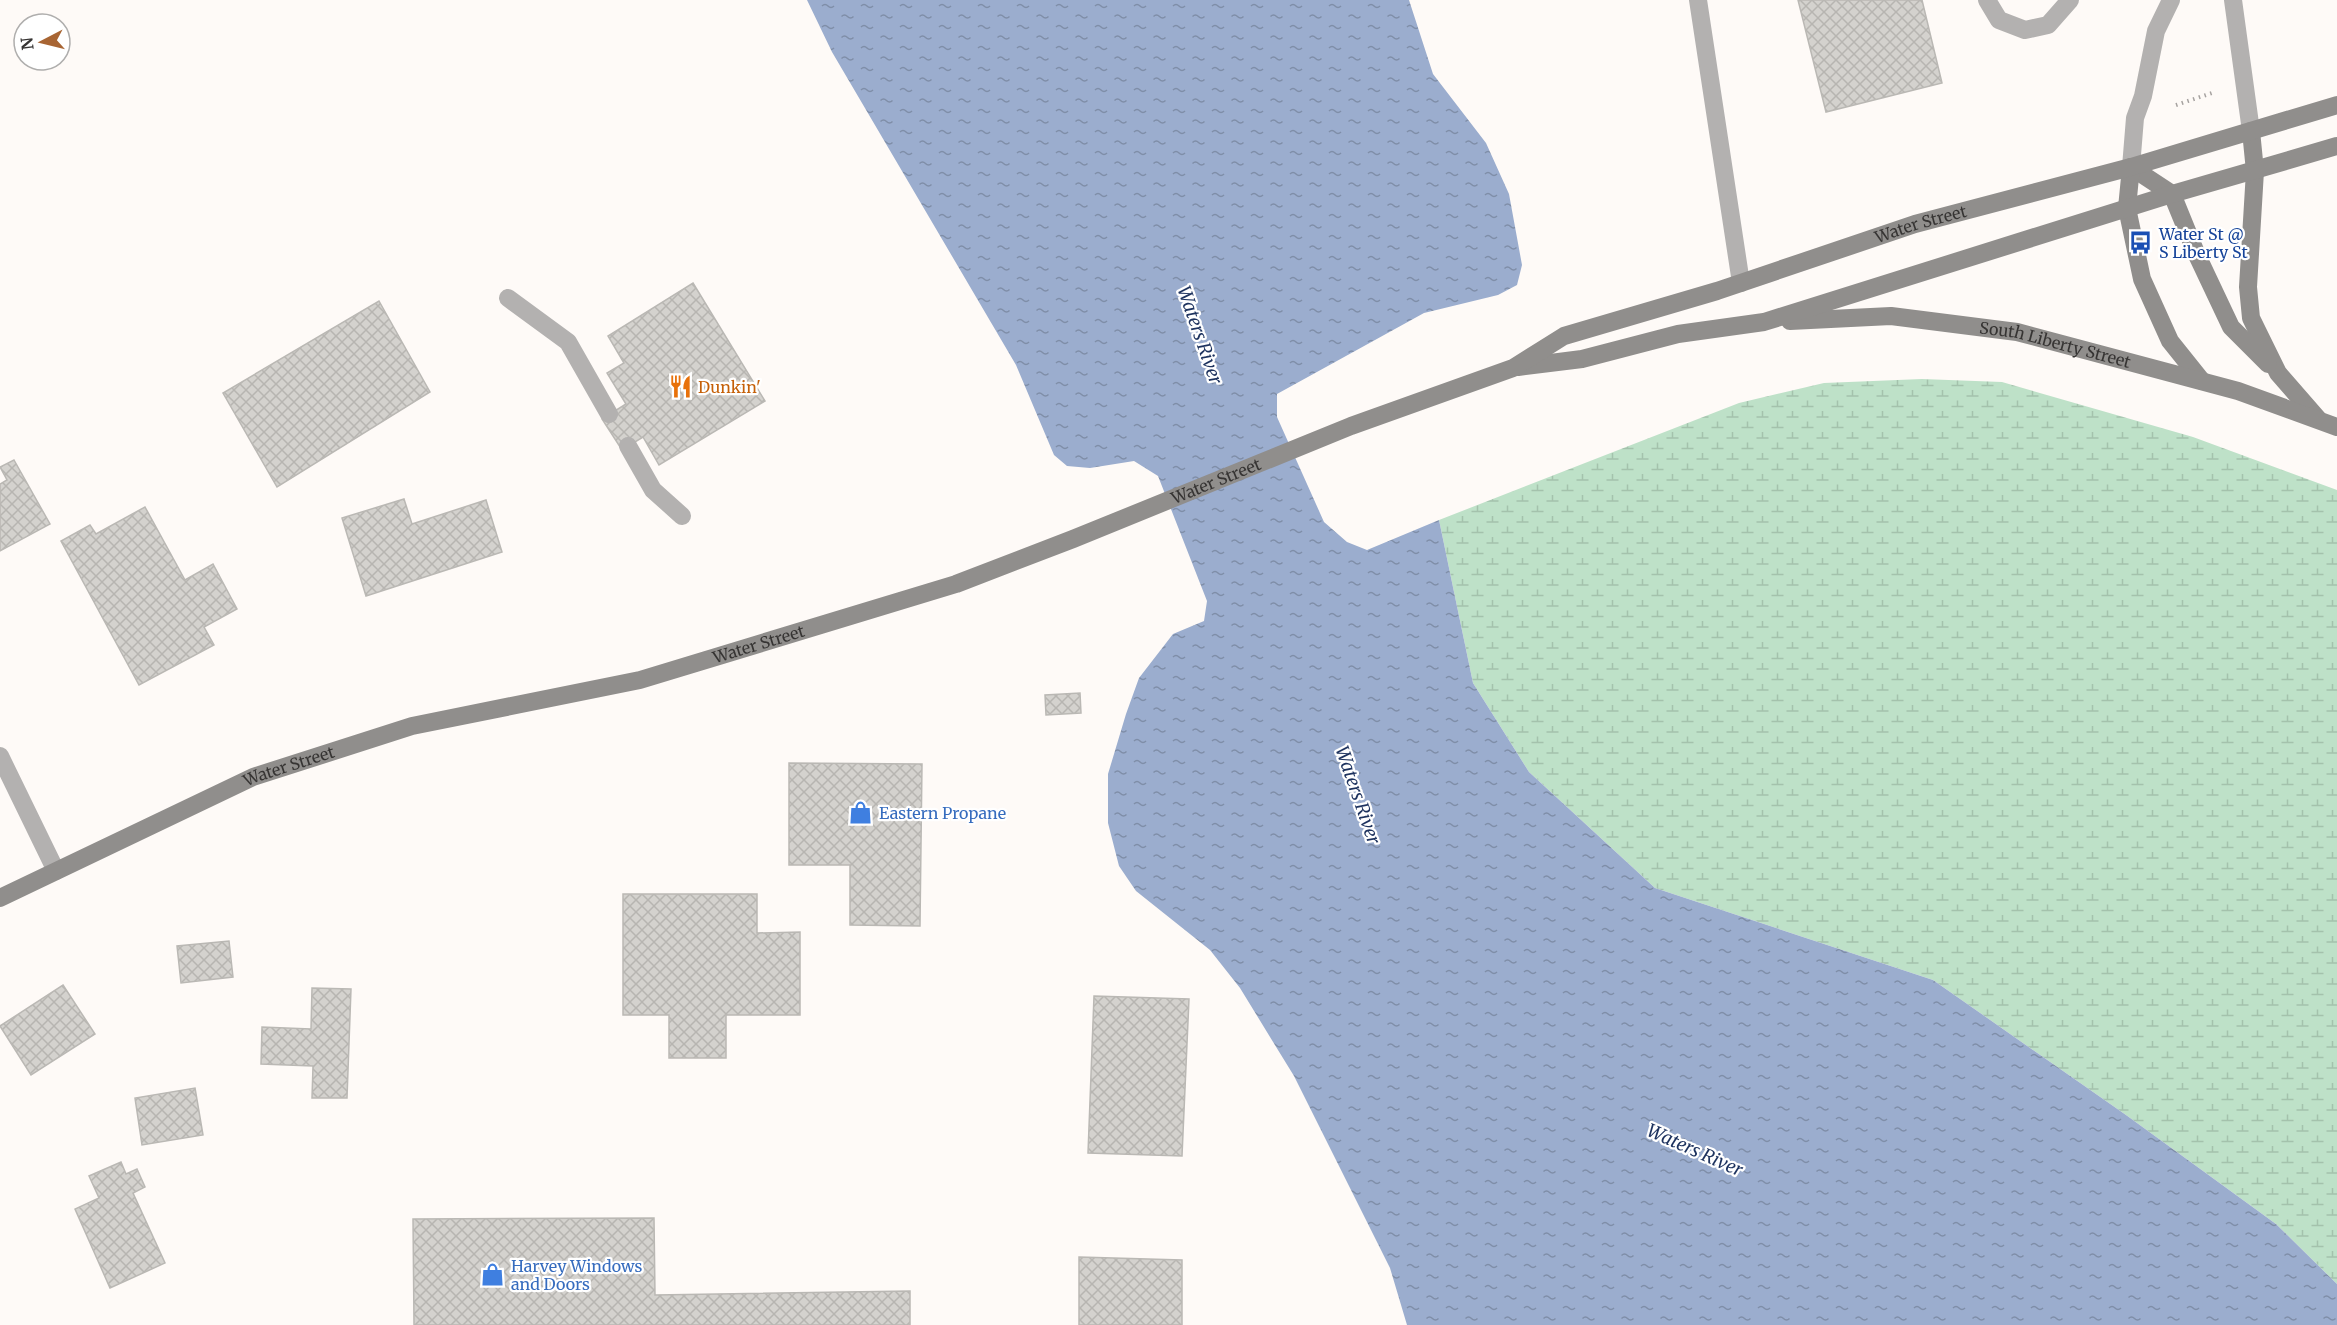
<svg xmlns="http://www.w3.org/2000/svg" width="2337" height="1325" viewBox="0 0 2337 1325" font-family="Merriweather,serif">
  <defs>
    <pattern id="wetland-marsh" width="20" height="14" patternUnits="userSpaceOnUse" patternTransform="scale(1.5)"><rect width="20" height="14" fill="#bee1c8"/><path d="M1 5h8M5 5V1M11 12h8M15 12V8" fill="none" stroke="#a4c2ac"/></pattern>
    <pattern id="water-ripples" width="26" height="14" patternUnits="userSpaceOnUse" patternTransform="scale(1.5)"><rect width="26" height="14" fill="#9badce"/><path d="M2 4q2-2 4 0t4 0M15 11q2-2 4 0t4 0" fill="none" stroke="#7f8ea8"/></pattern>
    <pattern id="building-cross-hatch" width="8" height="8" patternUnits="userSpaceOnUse" patternTransform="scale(1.5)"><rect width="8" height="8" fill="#d4d2ce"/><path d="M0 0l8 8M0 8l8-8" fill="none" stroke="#b7b5b1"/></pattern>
  </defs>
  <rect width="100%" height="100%" fill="#fefaf7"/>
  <!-- wetland -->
  <path fill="url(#wetland-marsh)" d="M1922,379L2002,382L2193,437L2337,490V1284L2276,1224L2126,1115L1933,980L1655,888L1529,772L1473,683L1439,520L1739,403L1824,383Z"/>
  <!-- water -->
  <path fill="url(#water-ripples)" d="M807,0H1409L1433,74L1486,143L1509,194L1522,265L1517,285L1498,295L1424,313L1277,394V417L1324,522L1347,542L1367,550L1439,520L1473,683L1529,772L1655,888L1933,980L2126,1115L2276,1224L2337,1284V1325H1407L1390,1268L1294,1076L1240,988L1210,950L1136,891L1119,866L1108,823V774L1126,714L1139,678L1173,634L1204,621L1207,601L1158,476L1134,461L1090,468L1067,466L1054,455L1016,365L832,52Z"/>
  <!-- building -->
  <path fill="url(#building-cross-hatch)" stroke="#bab8b4" stroke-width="1.5" d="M1798,0H1922L1942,83L1826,112Z
    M693,283L765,401L659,465L643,437L622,450L602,419L626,404L607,373L624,363L608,336Z
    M379,301L430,392L277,487L223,393Z
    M14,460L50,524L0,551V484L7,480L0,467Z
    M404,499L412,524L486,500L502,552L366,596L342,518Z
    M145,507L185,580L213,564L237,609L204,627L214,645L139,685L61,541L90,525L96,534Z
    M1080,693L1081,713L1046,715L1045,695Z
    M789,763L922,764L920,926L850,925V865H789Z
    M623,894H757V933L800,932V1015H726V1058H669V1015H623Z
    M229,941L233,977L181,983L177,946Z
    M63,985L95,1034L31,1075L0,1026Z
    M312,988L351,989L347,1098H312L313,1066L261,1064L262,1027L311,1029Z
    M1094,996L1189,999L1182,1156L1088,1153Z
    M195,1088L203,1135L142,1145L135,1098Z
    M121,1162L126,1174L137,1169L145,1187L133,1193L165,1263L110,1288L75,1209L99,1198L89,1176Z
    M654,1218L655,1295L910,1291V1325H414L413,1219Z
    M1079,1257L1182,1260V1325H1079Z"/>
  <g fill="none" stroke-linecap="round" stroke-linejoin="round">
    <!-- path -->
    <path stroke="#a6a2a0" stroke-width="4" stroke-dasharray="1.5 4.5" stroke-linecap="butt" d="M2176,105L2215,92"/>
    <!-- lane -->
    <path stroke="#b3b1b0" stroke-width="18" d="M1698,0L1741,283
      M1987,0L1999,20L2025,30L2048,25L2070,0
      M2233,0L2251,131
      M2131,167L2135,118L2143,96L2156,31L2171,0
      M508,298L568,342L609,414
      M628,446L653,490L682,516"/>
    <!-- street -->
    <path stroke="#b3b1b0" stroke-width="18" d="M0,756L56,871"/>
    <!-- secondary -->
    <g stroke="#908e8c" stroke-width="18">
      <path d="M2251,131L2255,171L2248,287L2251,318L2278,373L2318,419"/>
      <path d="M2131,167L2172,194L2196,253L2231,327L2268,364"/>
      <path d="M2131,167L2127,208L2142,279L2170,341L2202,381"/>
      <path id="s1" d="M1790,321L1891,316L2017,332L2238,391L2337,427"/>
      <path d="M1518,367L1582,359L1678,334L1764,322L2172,194L2337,146"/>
      <path id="s2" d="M0,898L253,777L412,726L640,680L956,584L1073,539L1351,426L1513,368L1564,336L1717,291L1915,224L2131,167L2337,105"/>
    </g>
  </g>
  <!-- icons -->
  <defs>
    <symbol id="bus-bare" viewBox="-9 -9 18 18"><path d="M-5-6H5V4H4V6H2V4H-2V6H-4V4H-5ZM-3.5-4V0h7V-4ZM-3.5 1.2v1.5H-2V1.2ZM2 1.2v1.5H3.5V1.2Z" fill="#1a4fb4" stroke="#fff" stroke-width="2.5" paint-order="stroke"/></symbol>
    <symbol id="restaurant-bare" viewBox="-9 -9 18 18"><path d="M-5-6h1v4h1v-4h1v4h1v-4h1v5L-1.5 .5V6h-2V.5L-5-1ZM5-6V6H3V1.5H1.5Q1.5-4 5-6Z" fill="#e8710a" stroke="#fff" stroke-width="2.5" paint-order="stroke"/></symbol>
    <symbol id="shop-bare" viewBox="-9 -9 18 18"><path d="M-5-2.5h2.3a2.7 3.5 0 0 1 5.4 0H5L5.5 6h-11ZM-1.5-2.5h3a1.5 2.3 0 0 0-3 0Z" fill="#3f7fe0" stroke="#fff" stroke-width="2.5" paint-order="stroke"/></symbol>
  </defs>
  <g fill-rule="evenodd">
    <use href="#bus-bare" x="2124" y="226" width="33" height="33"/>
    <use href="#restaurant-bare" x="664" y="370" width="33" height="33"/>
    <use href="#shop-bare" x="844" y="796" width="33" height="33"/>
    <use href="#shop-bare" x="476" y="1258" width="33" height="33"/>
  </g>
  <g text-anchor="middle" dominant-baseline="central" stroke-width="4.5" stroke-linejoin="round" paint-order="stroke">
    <!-- street labels -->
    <g font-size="16" fill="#363433" stroke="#fff">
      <text stroke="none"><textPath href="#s2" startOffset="2042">Water Street</textPath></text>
      <text stroke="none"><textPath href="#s1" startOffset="268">South Liberty Street</textPath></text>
      <text stroke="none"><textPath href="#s2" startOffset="1290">Water Street</textPath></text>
      <text stroke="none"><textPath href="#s2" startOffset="804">Water Street</textPath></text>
      <text stroke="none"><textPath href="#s2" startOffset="318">Water Street</textPath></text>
    </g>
    <!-- transit labels -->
    <g font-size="16" fill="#164399" stroke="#fff" text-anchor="start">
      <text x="2159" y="234">Water St @<tspan x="2159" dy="18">S Liberty St</tspan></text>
    </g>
    <!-- food labels -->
    <g font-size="16" fill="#c56008" stroke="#fff" text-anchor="start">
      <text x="698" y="387">Dunkin'</text>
    </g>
    <!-- shop labels -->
    <g font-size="16" fill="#366cbe" stroke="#fff" text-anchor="start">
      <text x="879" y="813">Eastern Propane</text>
      <text x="511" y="1266">Harvey Windows<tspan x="511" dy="18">and Doors</tspan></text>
    </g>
    <!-- water labels -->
    <g font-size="18" font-style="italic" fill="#1d325e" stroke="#fff">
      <text transform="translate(1200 335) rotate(71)">Waters River</text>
      <text transform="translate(1358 795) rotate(71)">Waters River</text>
      <text transform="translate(1695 1150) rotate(24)">Waters River</text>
    </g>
  </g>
  <!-- north arrow -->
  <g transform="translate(42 42) rotate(263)"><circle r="28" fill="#ffffff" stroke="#afaead" stroke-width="1.5"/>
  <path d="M0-4.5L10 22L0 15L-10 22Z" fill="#a86533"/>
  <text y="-9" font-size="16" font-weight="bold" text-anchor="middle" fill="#363433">N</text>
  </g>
</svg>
